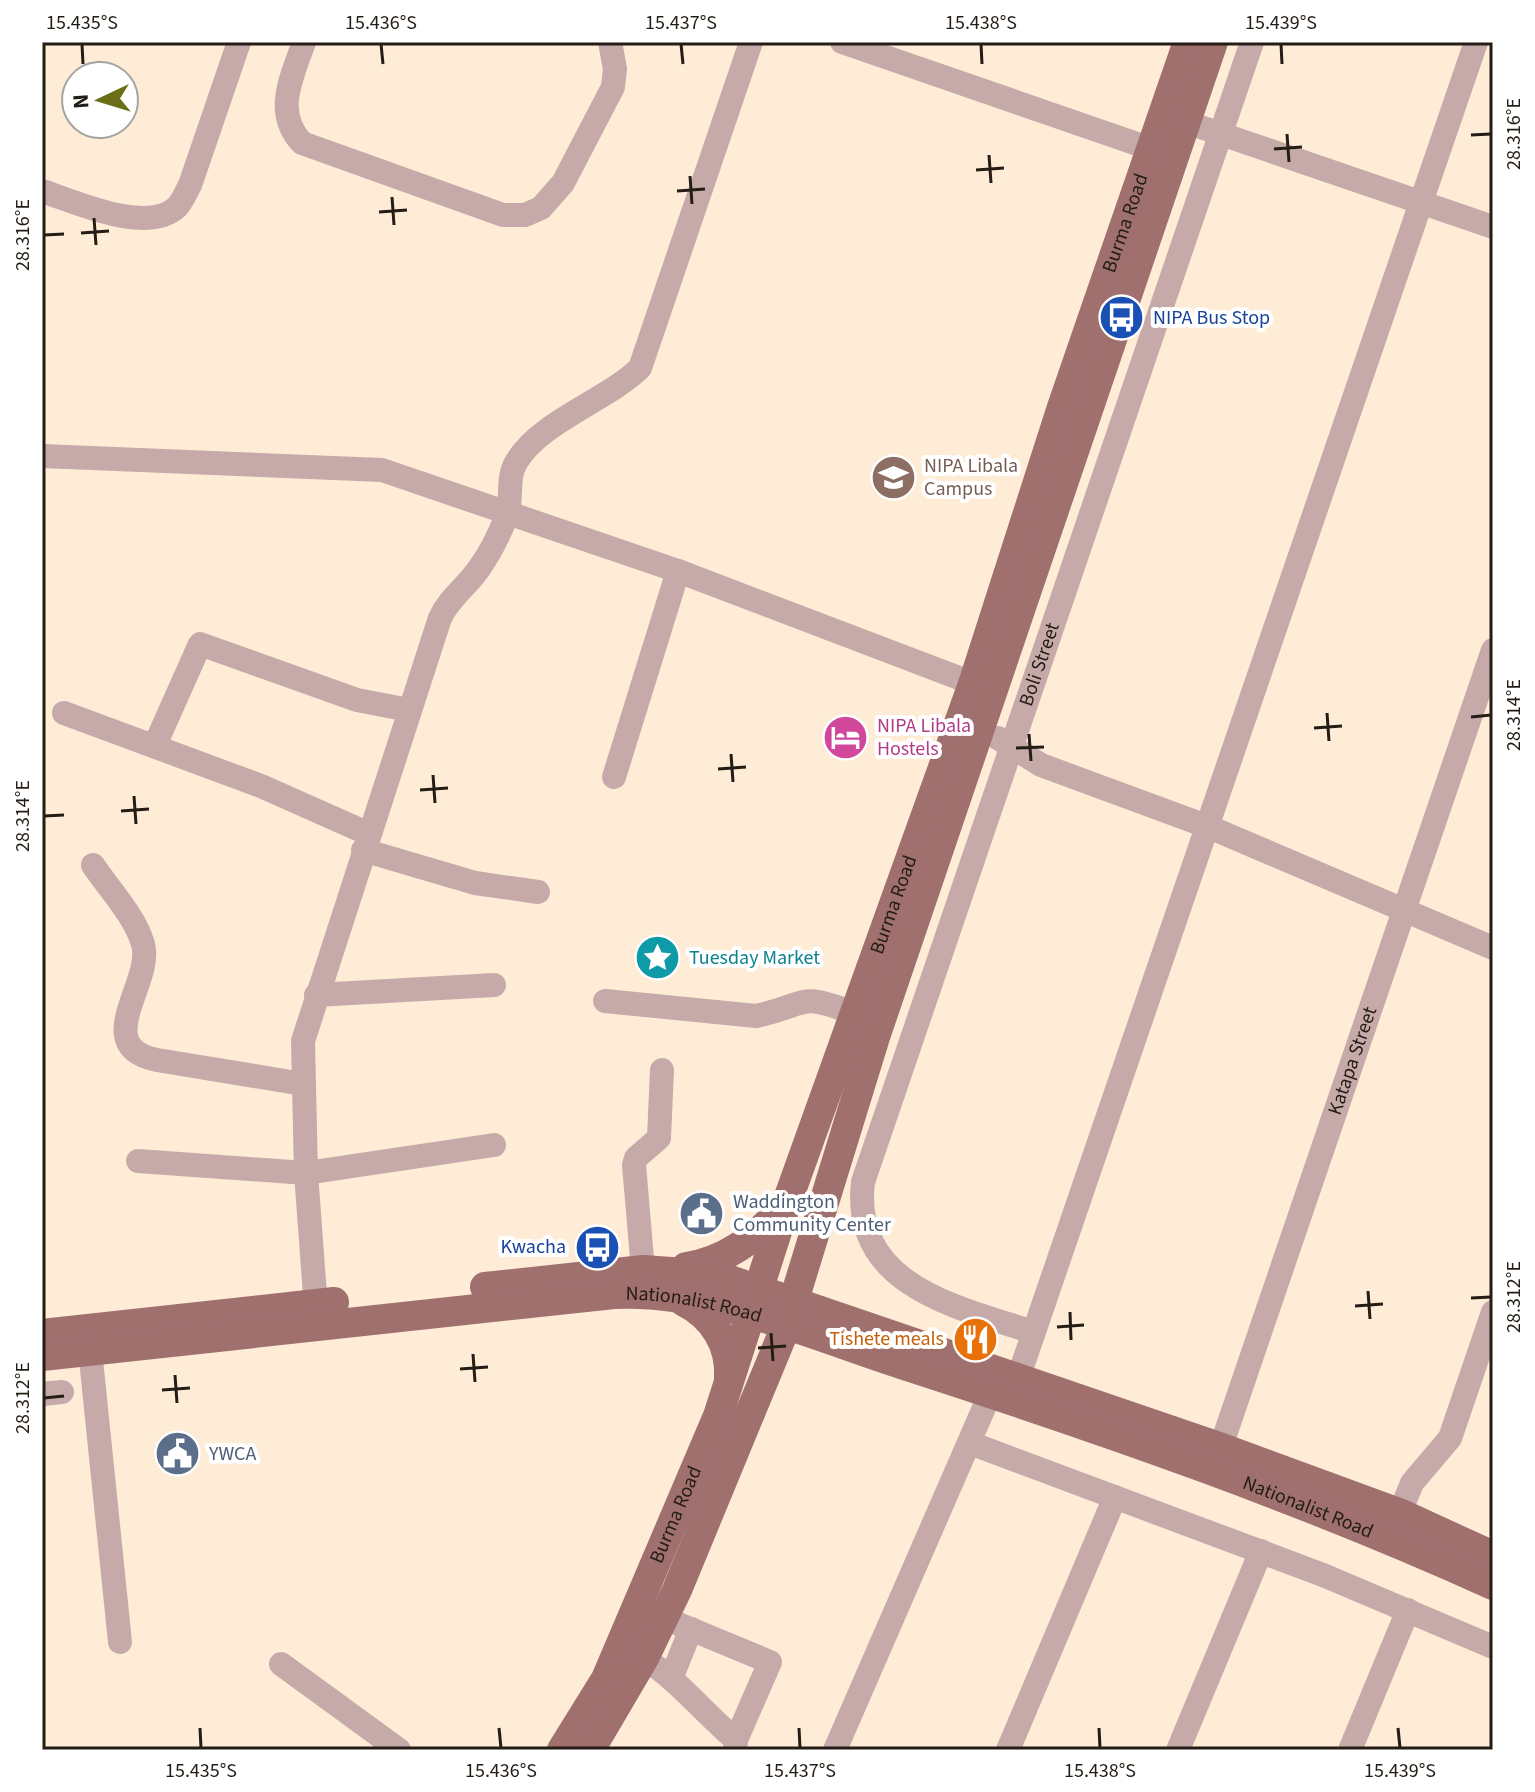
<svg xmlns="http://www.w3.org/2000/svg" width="1535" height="1792" viewBox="0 0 1535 1792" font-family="'Source Sans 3',sans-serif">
  <rect width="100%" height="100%" fill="#feecd7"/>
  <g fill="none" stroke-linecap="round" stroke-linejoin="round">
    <!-- minor -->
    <g stroke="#c6aaa9" stroke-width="24">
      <path d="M304,42C292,77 273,112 302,143L503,215H525L541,208L563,183L613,87L615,69L610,42"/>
      <path d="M842,42L1169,155"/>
      <path d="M1186,122L1493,227"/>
      <path d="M42,191C76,202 147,235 177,207C182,202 186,192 190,185L239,42"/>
      <path d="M42,456L382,470L678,571L988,689"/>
      <path d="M64,713L261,786L369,834"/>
      <path d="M998,738L1041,765L1209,827L1493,948"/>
      <path d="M155,745L200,644L357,700L409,710"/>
      <path d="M614,777L678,571"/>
      <path d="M363,850L475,883L538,892"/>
      <path d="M93,865C109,889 135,916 143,944C154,982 89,1046 157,1060L303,1084"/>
      <path d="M316,995L494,985"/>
      <path d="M605,1001L756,1016C811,1004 797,991 856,1014"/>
      <path d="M138,1161L306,1173L494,1145"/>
      <path d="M643,1270L634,1165L636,1158L659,1138L662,1070"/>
      <path d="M317,1322L306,1173L303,1041L440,618C449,598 466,587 478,570C489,555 500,533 507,515C513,498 506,477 517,461C540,422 607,400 640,368L751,42"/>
      <path id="s1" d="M1033,1332C957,1307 851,1286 863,1182L1252,42"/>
      <path d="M90,1350L120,1642"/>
      <path d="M1013,1393L1476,42"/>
      <path d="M42,1394L62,1392"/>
      <path d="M970,1443L1323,1575L1493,1647"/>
      <path id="s2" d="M1215,1464L1493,650"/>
      <path d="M1393,1530L1412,1483L1450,1438L1493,1312"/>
      <path d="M664,1618L770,1662L736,1740"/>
      <path d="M644,1658C679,1681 704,1713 736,1740L735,1750"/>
      <path d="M281,1664L399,1750"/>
      <path d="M672,1676L691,1629"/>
      <path d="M835,1750L997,1378"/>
      <path d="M1008,1750L1115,1497"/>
      <path d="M1178,1750L1261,1551"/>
      <path d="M1350,1750L1408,1610"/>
    </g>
    <!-- major -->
    <g stroke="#a0706f" stroke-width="30">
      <path d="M686,1267C723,1262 760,1237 781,1207"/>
      <path d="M485,1287L643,1270L715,1275L1222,1448L1399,1513L1493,1556"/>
      <path d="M683,1301C713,1316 731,1344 729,1378"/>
      <path d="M42,1334L334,1302"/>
      <path id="s3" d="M42,1356L614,1294C712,1290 809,1334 901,1364C1102,1429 1301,1498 1493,1585"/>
      <path id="s4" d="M562,1750L606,1679L718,1416L782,1216L973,684L1062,407L1188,42"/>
      <path d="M590,1750L644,1658L677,1590L786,1326L875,1037L1213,42"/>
    </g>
  </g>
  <!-- ticks -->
  <path fill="none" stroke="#231d15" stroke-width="3" d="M82,44L83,64M381,44L383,64M681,44L683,64M981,44L982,64M1281,44L1282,64M1287,134L1289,162M1471,135L1491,134M1274,149L1302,147M989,155L991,183M976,170L1004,168M690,176L692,204M677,191L705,189M392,197L394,225M379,212L407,210M94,218L96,245M81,233L109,231M44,235L64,234M1327,713L1329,741M1471,717L1491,715M1314,728L1342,726M1029,734L1031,761M1016,748L1044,747M731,754L733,782M718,769L746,767M433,775L435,803M420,790L448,788M134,796L136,824M121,811L149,809M44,816L64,815M1368,1291L1370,1319M1471,1298L1491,1297M1355,1306L1383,1304M1070,1312L1071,1340M1057,1327L1084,1325M771,1333L773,1361M758,1348L786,1346M473,1354L475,1382M460,1369L488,1367M175,1375L177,1403M162,1390L190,1388M44,1398L64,1396M200,1728L201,1748M499,1728L501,1748M799,1728L800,1748M1099,1728L1100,1748M1398,1728L1400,1748"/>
  <!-- icons -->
  <defs>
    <symbol id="bus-disc" viewBox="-11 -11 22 22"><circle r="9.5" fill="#1a4fb4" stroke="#fff"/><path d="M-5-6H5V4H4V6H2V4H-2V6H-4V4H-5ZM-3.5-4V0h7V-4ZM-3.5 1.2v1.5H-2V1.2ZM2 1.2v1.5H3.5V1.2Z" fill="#fff"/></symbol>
    <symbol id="university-disc" viewBox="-11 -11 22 22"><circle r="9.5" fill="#8d6e63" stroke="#fff"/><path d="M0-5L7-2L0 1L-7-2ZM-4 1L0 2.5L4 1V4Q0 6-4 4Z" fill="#fff"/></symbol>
    <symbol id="hotel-disc" viewBox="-11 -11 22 22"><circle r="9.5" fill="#d1479c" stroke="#fff"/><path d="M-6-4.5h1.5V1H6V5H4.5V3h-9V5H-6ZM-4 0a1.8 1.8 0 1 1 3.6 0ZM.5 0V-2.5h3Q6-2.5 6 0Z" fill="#fff"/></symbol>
    <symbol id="sight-disc" viewBox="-11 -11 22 22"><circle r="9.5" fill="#0f9aa8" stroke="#fff"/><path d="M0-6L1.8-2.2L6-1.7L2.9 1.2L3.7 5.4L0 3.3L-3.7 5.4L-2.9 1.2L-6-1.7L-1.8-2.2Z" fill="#fff"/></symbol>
    <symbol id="civic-disc" viewBox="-11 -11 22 22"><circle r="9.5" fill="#5c6f8a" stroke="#fff"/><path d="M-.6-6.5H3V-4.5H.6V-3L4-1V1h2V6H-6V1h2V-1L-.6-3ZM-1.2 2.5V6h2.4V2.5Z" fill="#fff"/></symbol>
    <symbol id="restaurant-disc" viewBox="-11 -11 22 22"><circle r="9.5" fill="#e8710a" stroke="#fff"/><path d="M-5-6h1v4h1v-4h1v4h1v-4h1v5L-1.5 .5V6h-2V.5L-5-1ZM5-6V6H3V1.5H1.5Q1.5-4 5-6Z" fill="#fff"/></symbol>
  </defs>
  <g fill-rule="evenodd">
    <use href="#bus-disc" x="1096" y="292" width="51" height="51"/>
    <use href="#university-disc" x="868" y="452" width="51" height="51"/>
    <use href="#hotel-disc" x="820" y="712" width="51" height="51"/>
    <use href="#sight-disc" x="632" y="932" width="51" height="51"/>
    <use href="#civic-disc" x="676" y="1188" width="51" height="51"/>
    <use href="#bus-disc" x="572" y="1222" width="51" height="51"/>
    <use href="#restaurant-disc" x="950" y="1314" width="51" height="51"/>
    <use href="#civic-disc" x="152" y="1428" width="51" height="51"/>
  </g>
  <g text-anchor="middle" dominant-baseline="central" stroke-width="8" stroke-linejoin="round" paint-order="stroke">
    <!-- street labels -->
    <g font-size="20" fill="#231d15" stroke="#fff">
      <text stroke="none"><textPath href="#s4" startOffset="1630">Burma Road</textPath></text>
      <text stroke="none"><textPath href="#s1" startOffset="798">Boli Street</textPath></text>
      <text stroke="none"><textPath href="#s4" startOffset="910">Burma Road</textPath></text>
      <text stroke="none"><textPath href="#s2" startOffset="426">Katapa Street</textPath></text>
      <text stroke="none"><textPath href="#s3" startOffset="656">Nationalist Road</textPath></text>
      <text stroke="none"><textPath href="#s3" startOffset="1304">Nationalist Road</textPath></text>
      <text stroke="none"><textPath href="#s4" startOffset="262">Burma Road</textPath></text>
    </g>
    <!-- transit labels -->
    <g font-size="20" fill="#164399" stroke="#fff" text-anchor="start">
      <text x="1153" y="318">NIPA Bus Stop</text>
      <text x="566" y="1247" text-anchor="end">Kwacha</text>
    </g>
    <!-- education labels -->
    <g font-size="20" fill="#785e54" stroke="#fff" text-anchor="start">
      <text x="924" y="466">NIPA Libala<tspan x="924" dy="23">Campus</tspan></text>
    </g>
    <!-- hotel labels -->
    <g font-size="20" fill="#b23c85" stroke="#fff" text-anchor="start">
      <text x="877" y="726">NIPA Libala<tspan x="877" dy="23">Hostels</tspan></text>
    </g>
    <!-- culture labels -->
    <g font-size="20" fill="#0d838f" stroke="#fff" text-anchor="start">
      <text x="689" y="958">Tuesday Market</text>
    </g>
    <!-- service labels -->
    <g font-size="20" fill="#4e5e75" stroke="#fff" text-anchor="start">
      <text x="733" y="1202">Waddington<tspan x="733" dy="23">Community Center</tspan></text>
      <text x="209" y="1454">YWCA</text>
    </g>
    <!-- food labels -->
    <g font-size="20" fill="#c56008" stroke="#fff" text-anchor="end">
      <text x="944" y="1339">Tishete meals</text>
    </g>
  </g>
  <!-- border -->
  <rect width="1535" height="1792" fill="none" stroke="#ffffff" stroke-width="88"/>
  <!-- north arrow -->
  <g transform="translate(100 100) rotate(266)"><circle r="38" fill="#ffffff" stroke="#a7a5a1" stroke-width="2"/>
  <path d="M0-6L14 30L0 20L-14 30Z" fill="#6a6f15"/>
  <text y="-12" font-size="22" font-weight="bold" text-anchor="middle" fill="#231d15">N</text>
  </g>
  <rect x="44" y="44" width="1447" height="1704" fill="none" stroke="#231d15" stroke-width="3"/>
  <g font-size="20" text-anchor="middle" fill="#231d15">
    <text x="82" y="29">15.435°S</text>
    <text x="381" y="29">15.436°S</text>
    <text x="681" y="29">15.437°S</text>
    <text x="981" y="29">15.438°S</text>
    <text x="1281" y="29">15.439°S</text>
    <text transform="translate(1513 134) rotate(-90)" y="7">28.316°E</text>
    <text transform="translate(22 235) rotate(-90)" y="7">28.316°E</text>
    <text transform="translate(1513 715) rotate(-90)" y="7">28.314°E</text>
    <text transform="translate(22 816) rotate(-90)" y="7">28.314°E</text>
    <text transform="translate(1513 1297) rotate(-90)" y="7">28.312°E</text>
    <text transform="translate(22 1398) rotate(-90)" y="7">28.312°E</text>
    <text x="201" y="1777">15.435°S</text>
    <text x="501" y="1777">15.436°S</text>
    <text x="800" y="1777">15.437°S</text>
    <text x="1100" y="1777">15.438°S</text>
    <text x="1400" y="1777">15.439°S</text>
  </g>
</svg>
